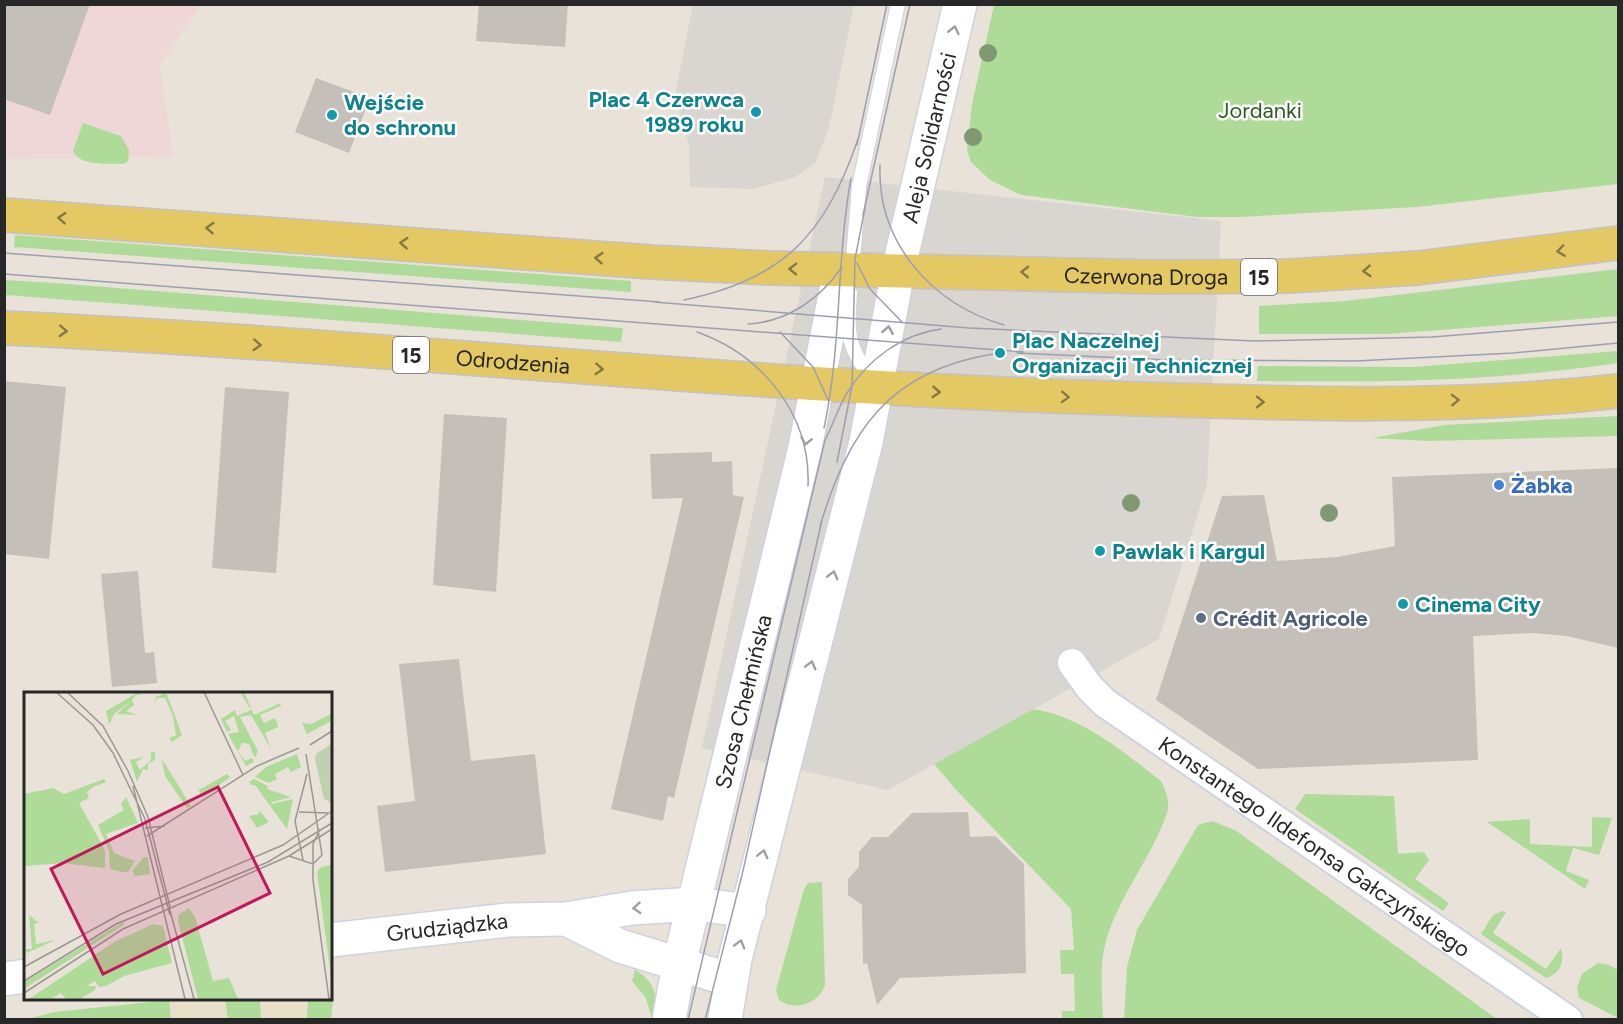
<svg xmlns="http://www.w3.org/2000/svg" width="1623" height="1024" viewBox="0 0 1623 1024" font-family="Figtree,sans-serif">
  <rect width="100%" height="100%" fill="#e9e2d9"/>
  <!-- education -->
  <path fill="#e9e0ca" d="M180,999H314V1019L27,1020L55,1012Z"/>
  <!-- medical -->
  <path fill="#efd7d7" d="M4,5H201L160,65L173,157L5,159Z"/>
  <!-- green -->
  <path fill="#afdb99" d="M994,5H1618V184L1417,207L1241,217H1197L1021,195L990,180L971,162L967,150L972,104Z
    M83,123L121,136L129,150L128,161L124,164C108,163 81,167 73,151Z
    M15,235L631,281V292L14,247Z
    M1618,269V316L1389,334H1259V306L1345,301Z
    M5,280L55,283L623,328L621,342L5,295Z
    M1618,351V363C1498,381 1379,383 1257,381L1258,366L1412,367Z
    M1618,416V436L1428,441L1372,438L1444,425Z
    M1033,709C1083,717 1122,751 1161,781C1167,793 1171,804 1166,816C1150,860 1120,894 1106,941C1099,967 1102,993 1103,1019H1062V1011H1075L1074,974H1061L1060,950H1074L1071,909L958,792L934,764Z
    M1305,794L1394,796L1398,854L1424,852L1429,860L1415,879L1449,903L1443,911L1295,809Z
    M1592,817L1612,818L1599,855L1573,848L1566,871L1589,880L1585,889L1487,822L1530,819V844L1592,847Z
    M1212,821L1235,830L1497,1019H1124L1127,967L1137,930L1198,825Z
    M822,882L825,985C819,1004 794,1012 779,1000L776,990L804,889L808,883Z
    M1502,911L1506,912L1493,933L1546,969L1561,948C1565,962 1560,974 1546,978L1481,934L1493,915Z
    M1598,963L1609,965L1618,970V1018L1579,998L1577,987L1582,974Z
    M635,970C656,981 657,998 657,1019H652L646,998L632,981Z
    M330,986L333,999L331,1019H307L308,999L330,998Z
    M225,999H260L261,1019H228Z
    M169,1000L171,1019H27L55,1012Z"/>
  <!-- plaza -->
  <path fill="#d9d5d0" d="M693,4L854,5L829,128L815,163L795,177L753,189L690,187L689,144L675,96Z
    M825,177L1221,221L1207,484L1159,639L888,790L702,748Z"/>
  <!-- building -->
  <path fill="#c4bfb9" d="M4,4H90L50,115L4,99Z
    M479,4H568L565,47L476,41Z
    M316,78L370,98L349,153L295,132Z
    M4,381L66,387L49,559L4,554Z
    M225,387L289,392L276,573L212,568Z
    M444,414L507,418L496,592L433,585Z
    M712,452V462L732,461L733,495L744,497L674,798L668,796L663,821L611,809L683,498L652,499L650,454Z
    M1618,468V648L1567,636L1533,633L1473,636L1478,760L1258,769L1156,700L1222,496L1264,495L1277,561L1337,557L1395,546L1392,477Z
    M138,571L145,653L154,652L157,683L112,687L101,574Z
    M459,659L471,761L535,754L546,854L385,872L377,806L415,801L399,664Z
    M968,812L970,837L995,836L1024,864L1026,973L900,978L877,1005L867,963L863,964L862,905L848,895V879L859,867V852L872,837H888L912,813Z"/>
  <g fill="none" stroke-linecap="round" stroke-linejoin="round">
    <defs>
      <path id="lane" d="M852,271L859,186L898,4
        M850,293C847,336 847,346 873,381"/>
      <g id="street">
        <path id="s1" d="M1072,663L1089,687L1105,703L1568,1020"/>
      </g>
      <g id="secondary">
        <path d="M566,919L620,946L731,980"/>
        <path id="s2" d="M330,940L508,920L566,919L632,908L696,904L749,911"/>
        <path d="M4,979L26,976"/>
        <path id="s3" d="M669,1020L679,964L805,448L840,270"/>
        <path id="s4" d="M725,1020L735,959L866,442L898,271L960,4"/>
      </g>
      <g id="primary">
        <path id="s5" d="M4,215L651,262L770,268L1156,277L1290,276L1418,268L1618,243"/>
        <path id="s6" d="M4,328C383,345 761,389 1140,399C1299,404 1460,409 1618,391"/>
      </g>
    </defs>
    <!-- lane casing -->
    <use href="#lane" stroke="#cfd2df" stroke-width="16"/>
    <!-- street casing -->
    <use href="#street" stroke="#cfd2df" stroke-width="32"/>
    <!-- secondary casing -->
    <use href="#secondary" stroke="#cfd2df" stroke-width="36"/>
    <!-- primary casing -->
    <use href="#primary" stroke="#c3c3c3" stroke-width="36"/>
    <!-- lane -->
    <use href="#lane" stroke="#fff" stroke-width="14"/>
    <!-- street -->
    <use href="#street" stroke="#fff" stroke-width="28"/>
    <!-- secondary -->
    <use href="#secondary" stroke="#fff" stroke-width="33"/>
    <!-- primary -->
    <use href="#primary" stroke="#e4c863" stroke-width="33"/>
    <!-- tram -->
    <path stroke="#9d9fb0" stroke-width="1.5" d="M857,145L887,4
      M880,165C877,243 932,304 1004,325
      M863,215L910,4
      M4,253L660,302
      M857,263L870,289L902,322
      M4,274L1023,352
      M684,300C784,280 826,233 858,139
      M654,302L969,328L1255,341L1432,337L1618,322
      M748,324C787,322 820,299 842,267
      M697,332C762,355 811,414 808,486
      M780,332L813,367L829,402
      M1017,353L1168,360L1356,361L1513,353L1618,343
      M824,428C842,345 836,261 851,178
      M837,462L852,386L855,259L865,208
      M820,526C849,431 888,371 993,354
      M688,1020L825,440C833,425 838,408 847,393C867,360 902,334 941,329
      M705,1020L742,875L822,520"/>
  </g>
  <!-- trees -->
  <g fill="#809972">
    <circle cx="988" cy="53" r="9"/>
    <circle cx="973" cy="137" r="9"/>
    <circle cx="1131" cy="503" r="9"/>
    <circle cx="1329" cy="513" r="9"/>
  </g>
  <!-- one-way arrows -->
  <defs><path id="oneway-chevron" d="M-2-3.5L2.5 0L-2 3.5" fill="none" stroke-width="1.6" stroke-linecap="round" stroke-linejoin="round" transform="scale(1.5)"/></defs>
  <g stroke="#9e9e9e">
    <use href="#oneway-chevron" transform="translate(954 30) rotate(-78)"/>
    <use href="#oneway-chevron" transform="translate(888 330) rotate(-80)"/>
    <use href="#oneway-chevron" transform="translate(806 441) rotate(102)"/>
    <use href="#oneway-chevron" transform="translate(833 575) rotate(-76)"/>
    <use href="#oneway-chevron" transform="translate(811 665) rotate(-76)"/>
    <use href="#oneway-chevron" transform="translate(763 854) rotate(-76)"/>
    <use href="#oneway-chevron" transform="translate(637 908) rotate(175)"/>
    <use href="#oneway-chevron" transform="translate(740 944) rotate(-74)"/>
  </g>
  <g stroke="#867845">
    <use href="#oneway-chevron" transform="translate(62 218) rotate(-177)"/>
    <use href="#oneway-chevron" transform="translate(210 228) rotate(-176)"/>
    <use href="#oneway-chevron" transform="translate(404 243) rotate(-176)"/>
    <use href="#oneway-chevron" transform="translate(1561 251) rotate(172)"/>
    <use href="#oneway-chevron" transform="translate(599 258) rotate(-176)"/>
    <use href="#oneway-chevron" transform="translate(793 269) rotate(-179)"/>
    <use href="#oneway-chevron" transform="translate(1367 271) rotate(176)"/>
    <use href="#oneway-chevron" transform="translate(1025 272) rotate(-179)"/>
    <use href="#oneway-chevron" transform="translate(63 331) rotate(3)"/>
    <use href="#oneway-chevron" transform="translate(257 345) rotate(4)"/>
    <use href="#oneway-chevron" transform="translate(599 369) rotate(4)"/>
    <use href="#oneway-chevron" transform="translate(936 392) rotate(4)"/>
    <use href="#oneway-chevron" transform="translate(1065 397) rotate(2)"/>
    <use href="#oneway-chevron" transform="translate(1455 400) rotate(-2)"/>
    <use href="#oneway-chevron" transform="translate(1260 402) rotate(1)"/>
  </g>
  <!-- markers -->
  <g fill="#0f9aa8" stroke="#fff" stroke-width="2">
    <circle cx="756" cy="112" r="6"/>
    <circle cx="332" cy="115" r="6"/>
    <circle cx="1000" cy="353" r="6"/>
    <circle cx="1100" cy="551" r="6"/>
    <circle cx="1403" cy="604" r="6"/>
  </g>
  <circle fill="#3f7fe0" stroke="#fff" stroke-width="2" cx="1499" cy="485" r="6"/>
  <circle fill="#5c6f8a" stroke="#fff" stroke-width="2" cx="1201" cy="618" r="6"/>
  <g text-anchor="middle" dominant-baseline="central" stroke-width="5" stroke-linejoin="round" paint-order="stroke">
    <!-- shield labels -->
    <g fill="#fff" stroke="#686868" stroke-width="1.5">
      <rect x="1241" y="259" width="36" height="36" rx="4.5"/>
      <rect x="393" y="337" width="36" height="36" rx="4.5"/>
    </g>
    <g font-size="21" font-weight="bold" fill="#272727">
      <text x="1259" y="277">15</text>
      <text x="411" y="355">15</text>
    </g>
    <!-- culture labels -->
    <g font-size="22" font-weight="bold" fill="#0d838f" stroke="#fff" text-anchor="start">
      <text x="744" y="99" text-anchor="end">Plac 4 Czerwca<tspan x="744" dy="25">1989 roku</tspan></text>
      <text x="344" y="102">Wejście<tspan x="344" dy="25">do schronu</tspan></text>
      <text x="1012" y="340">Plac Naczelnej<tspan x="1012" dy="25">Organizacji Technicznej</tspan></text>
      <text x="1112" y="551">Pawlak i Kargul</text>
      <text x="1415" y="604">Cinema City</text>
    </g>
    <!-- park labels -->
    <g font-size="22" fill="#2a5d1e" stroke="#fff">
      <text x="1260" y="110">Jordanki</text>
    </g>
    <!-- street labels -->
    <g font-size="22" fill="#272727" stroke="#fff">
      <text stroke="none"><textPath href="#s4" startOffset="906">Aleja Solidarności</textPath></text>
      <text stroke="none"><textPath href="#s5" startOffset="1144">Czerwona Droga</textPath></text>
      <text stroke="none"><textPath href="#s6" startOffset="510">Odrodzenia</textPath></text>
      <text stroke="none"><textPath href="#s3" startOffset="327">Szosa Chełmińska</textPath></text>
      <text stroke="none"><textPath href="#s1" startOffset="306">Konstantego Ildefonsa Gałczyńskiego</textPath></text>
      <text stroke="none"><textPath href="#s2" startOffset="118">Grudziądzka</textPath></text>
    </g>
    <!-- shop labels -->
    <g font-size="22" font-weight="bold" fill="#366cbe" stroke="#fff" text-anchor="start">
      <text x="1511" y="485">Żabka</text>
    </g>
    <!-- service labels -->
    <g font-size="22" font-weight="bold" fill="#4e5e75" stroke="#fff" text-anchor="start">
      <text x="1213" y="618">Crédit Agricole</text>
    </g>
  </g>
  <!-- overview -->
  <g transform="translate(24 692)">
    <rect width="308" height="308" fill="#e9e2d9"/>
    <path d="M142,0L158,43L148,50L145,45L152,44L149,24L141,6H133L131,14L132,5ZM216,0H220L230,23L256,11L257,14L236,23L240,31L251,26L253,31L254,35L241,41L247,57L227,23L216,25L234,59L231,66L225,52L218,51L214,59L221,69L228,66L230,70L222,74L204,42L215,40L210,24L201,29L207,38L203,40L197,27L211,18L213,24L227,18ZM113,1L119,3H112L108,8L110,13L102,19L113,23L93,22L107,9L90,22L85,33L82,19ZM307,22V29L283,42L278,31L287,32ZM127,60H131V68L124,72V78L119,77L113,90L106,68L120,65L112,70L116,78L127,68ZM273,62L277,75L267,80L264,75L251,82L253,87L245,91L231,85L242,75ZM138,67L167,114L163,116L141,84ZM203,82L206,85L178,106L173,95L175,98ZM80,87L82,90L69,95L63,100L65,106L55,111L81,158V176L39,171L0,174V102L29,96L40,102ZM230,87L244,94L243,97L267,105L248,110L247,112L269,107L263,137L231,93H227L225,90ZM102,105L114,131L82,142L90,161L111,169L104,180H98L86,177L85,159L74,133L100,118L97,112ZM235,118L245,130L233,136L225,124L235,122ZM120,165H124L126,182L111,184L108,179ZM307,173H308L307,285L293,180L297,175ZM165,216L171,225L189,289L205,286L214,307H174L154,229L155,222ZM5,223L15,231L10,232L12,252L31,248L3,261L0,257H8ZM99,230L101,232L0,297V290ZM129,232L139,234L148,271L100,284L82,294L75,295L71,289L63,294H72L71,298L56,307H42L37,301L27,307H5L90,250Z" fill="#afdb99"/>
    <path d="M307,52L308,110H306L300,107L291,67L292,62Z" fill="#c0d1b2"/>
    <path fill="none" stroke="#9b9792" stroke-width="1.5" d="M32,0L69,33L89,61L121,127L146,223M43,0L79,34L104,79L124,125L146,215M180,0L219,83M286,53L308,39M109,94L161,307M275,120L304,121M121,136L141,134M296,137L289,152V188L305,307M123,144L233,74L275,56M265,164L289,172L298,163L282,62M279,168L271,129L283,82M145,215L170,307M0,275L97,222L259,153L308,119M0,289L92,232L244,170L308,131M0,301L99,237L265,164L308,137"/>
    <path fill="#c2185b" fill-opacity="0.15" stroke="#c2185b" stroke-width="3" d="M194,95L246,201L79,282L27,177Z"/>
    <rect width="308" height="308" fill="none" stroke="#272727" stroke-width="3"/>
  </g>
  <!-- border -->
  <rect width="1623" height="1024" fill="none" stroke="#272727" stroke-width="12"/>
</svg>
